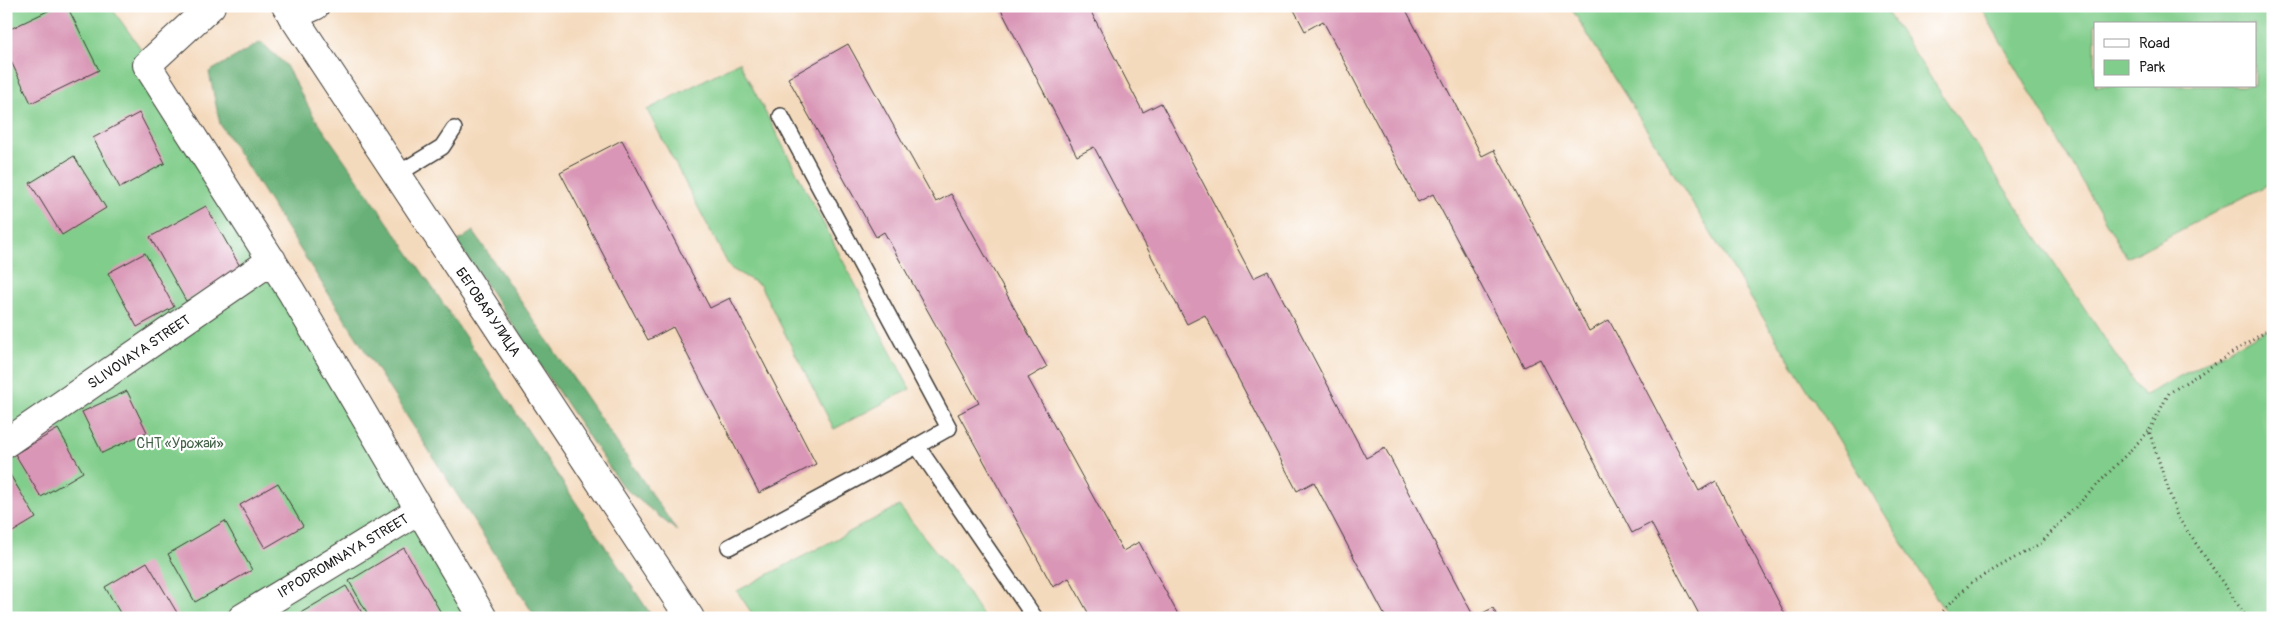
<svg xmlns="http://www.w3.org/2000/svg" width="2279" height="624" viewBox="0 0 2279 624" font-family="Pangolin,sans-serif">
  <rect width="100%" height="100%" fill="#fff"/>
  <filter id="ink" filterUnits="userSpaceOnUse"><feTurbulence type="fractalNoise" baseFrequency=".02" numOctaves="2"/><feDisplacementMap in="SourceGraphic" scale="10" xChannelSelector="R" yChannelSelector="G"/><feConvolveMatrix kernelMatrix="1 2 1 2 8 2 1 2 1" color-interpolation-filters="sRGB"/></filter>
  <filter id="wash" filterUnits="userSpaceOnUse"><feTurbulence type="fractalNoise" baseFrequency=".0096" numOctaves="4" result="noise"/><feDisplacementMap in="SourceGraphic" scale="20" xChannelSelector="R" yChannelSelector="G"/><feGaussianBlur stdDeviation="1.12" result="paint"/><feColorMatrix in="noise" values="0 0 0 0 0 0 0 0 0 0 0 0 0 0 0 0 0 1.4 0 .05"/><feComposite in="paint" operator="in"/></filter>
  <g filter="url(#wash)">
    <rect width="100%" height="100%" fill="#f4dabd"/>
    <!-- green -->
    <path fill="#81cd8b" stroke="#4e7454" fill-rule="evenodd" d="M6,6H110L150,61L491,618H6Z
      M1570,6H1883L2143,396L2273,326V618H1949Z
      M1980,6H2273V182L2127,258ZM2095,24H2255V86H2095Z
      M739,62L910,389L834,429L760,285L730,268L647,110Z
      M899,506L960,581L984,618H755L737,591Z"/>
    <!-- forest -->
    <path fill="#68b077" stroke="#42664a" d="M261,42L285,64L313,115L414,260L653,618H536L220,124L209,72Z
      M473,231L677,531L622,486L457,242Z"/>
    <g id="blocks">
      <!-- building -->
      <path fill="#d996b6" d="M58,6H67L99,70L31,103L6,51V31Z
        M999,6H1088L1143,112L1161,103L1253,278L1268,271L1366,458L1385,448L1474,617L1493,608L1498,618H1386L1314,482L1297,491L1205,315L1187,324L1094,147L1077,156Z
        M1292,6H1404L1482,156L1494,150L1589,331L1609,320L1699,491L1716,481L1787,618H1701L1651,523L1632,533L1540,359L1524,367L1433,194L1418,202L1323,21L1305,31Z
        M848,44L936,202L951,194L1047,367L1028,378L1123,551L1139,542L1180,618H1091L1069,578L1053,587L958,414L979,403L884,232L876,237L788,78Z
        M139,113L165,163L120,188L93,138Z
        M622,140L710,308L730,298L816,464L759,493L673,327L648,340L560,172Z
        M74,156L106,208L62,235L30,183Z
        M206,206L242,270L186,301L150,237Z
        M145,253L174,307L137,327L108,273Z
        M127,391L147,432L102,453L82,412Z
        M58,429L83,472L41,497L15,454Z
        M6,468L36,518L6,536Z
        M278,483L303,526L265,548L240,505Z
        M225,521L252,570L195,602L168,554Z
        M404,548L413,564L444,618H370L349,581Z
        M147,562L179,616L177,618H123L105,587Z
        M346,586L365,618H292Z"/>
    </g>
  </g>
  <g filter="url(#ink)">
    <use href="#blocks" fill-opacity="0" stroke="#3c3834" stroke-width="1"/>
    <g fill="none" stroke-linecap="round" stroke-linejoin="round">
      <defs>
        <path id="lane" d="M781,116L949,428L917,446
          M396,175L442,147L454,129
          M729,547L917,446L1035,618"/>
        <path id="street" d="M211,6L147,65L291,291L483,618
          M292,16L315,6
          M6,443L272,260
          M242,618L420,510"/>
        <path id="secondary" d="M286,6L690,618"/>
      </defs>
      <!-- lane casing -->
      <use href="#lane" stroke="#3c3834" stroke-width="18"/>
      <!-- street casing -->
      <use href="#street" stroke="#3c3834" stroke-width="30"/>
      <!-- secondary casing -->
      <use href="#secondary" stroke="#3c3834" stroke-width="30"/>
      <!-- path -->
      <path stroke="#3c3834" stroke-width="3" stroke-dasharray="1 4" stroke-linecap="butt" d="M1935,618L1972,582L2041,543L2149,431
        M2247,618L2177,516L2149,431L2169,393L2273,327"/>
      <!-- lane -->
      <use href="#lane" stroke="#fff" stroke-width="15"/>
      <!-- street -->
      <use href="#street" stroke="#fff" stroke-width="28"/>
      <!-- secondary -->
      <use href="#secondary" stroke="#fff" stroke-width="28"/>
    </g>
  </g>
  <g text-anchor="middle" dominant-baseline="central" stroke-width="4.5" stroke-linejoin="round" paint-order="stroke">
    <!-- street labels -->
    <g font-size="14" fill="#1c1c1c" stroke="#fff">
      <text transform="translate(488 312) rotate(56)">БЕГОВАЯ УЛИЦА</text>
      <text transform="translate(139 352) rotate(-34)">SLIVOVAYA STREET</text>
      <text transform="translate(343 556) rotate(-31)">IPPODROMNAYA STREET</text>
    </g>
    <!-- park labels -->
    <g font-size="14" fill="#446348" stroke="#fff">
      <text x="180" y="443">СНТ «Урожай»</text>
    </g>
  </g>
  <!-- margin -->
  <rect width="2279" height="624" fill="none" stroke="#fff" stroke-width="25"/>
  <!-- legend -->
  <rect x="2094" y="22" width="162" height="65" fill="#ffffff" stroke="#a4a4a4"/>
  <rect x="2104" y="39" width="25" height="8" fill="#ffffff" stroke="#a4a4a4"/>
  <text x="2139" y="48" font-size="15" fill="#1c1c1c">Road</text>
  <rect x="2104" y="60" width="25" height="15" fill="#81cd8b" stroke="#a4a4a4"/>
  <text x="2139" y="72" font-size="15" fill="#1c1c1c">Park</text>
</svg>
